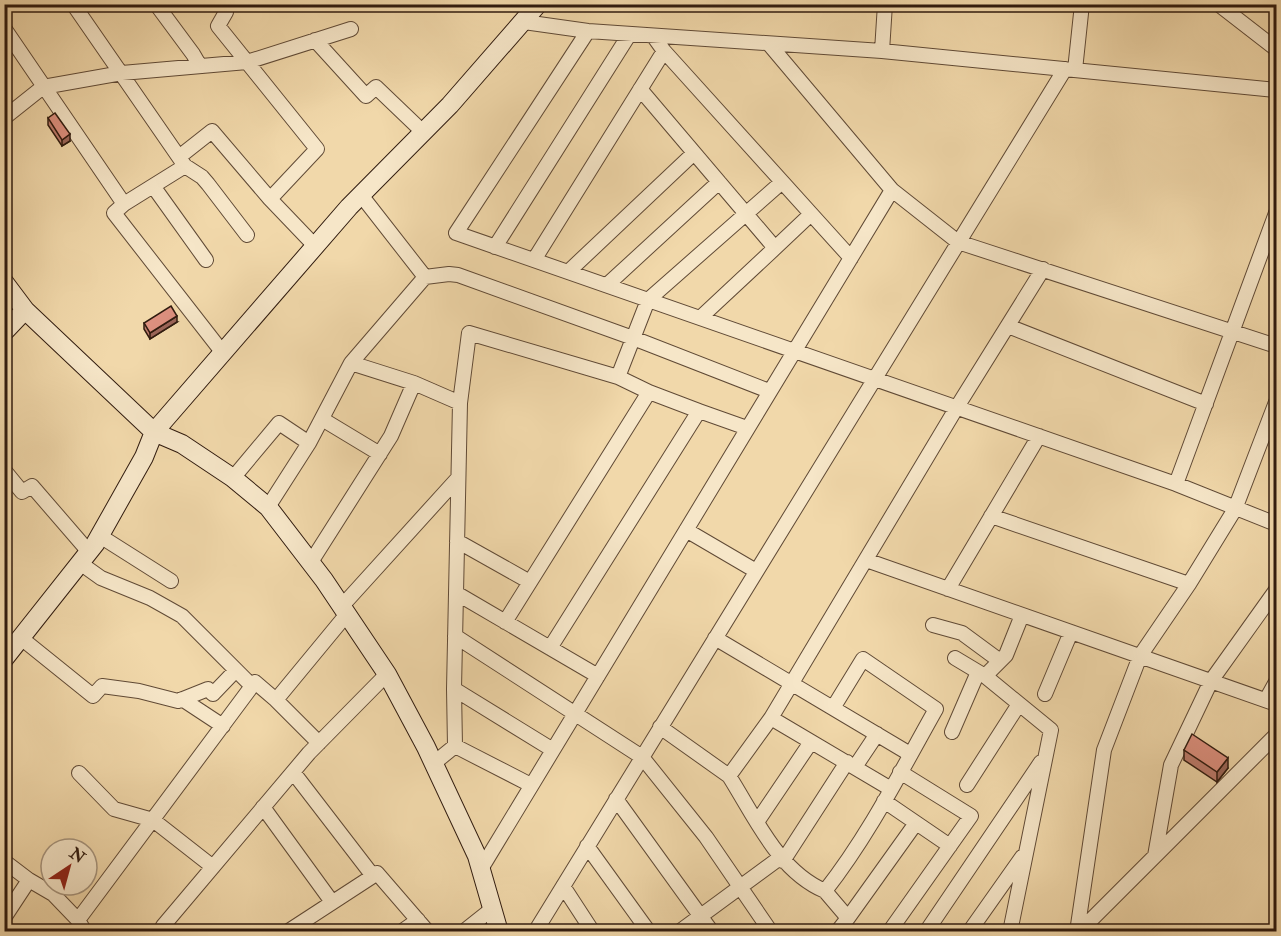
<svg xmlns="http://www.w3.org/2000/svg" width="1281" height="936" viewBox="0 0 1281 936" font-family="'IM FELL Double Pica',serif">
  <rect width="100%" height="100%" fill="#f1d8aa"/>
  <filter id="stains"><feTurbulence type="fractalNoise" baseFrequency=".00333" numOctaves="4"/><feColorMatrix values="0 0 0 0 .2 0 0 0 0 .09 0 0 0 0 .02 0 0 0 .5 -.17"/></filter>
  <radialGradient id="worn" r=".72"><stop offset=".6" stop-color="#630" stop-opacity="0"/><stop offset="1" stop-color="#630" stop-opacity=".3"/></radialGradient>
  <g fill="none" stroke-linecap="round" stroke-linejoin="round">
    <defs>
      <path id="street" d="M73,4L185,166L124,204
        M156,4L193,54L200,66
        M222,4L226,12L218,26L317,149L270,199L315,246
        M1218,4L1276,49
        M524,22L588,31L882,51L1276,90
        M4,28L124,204L114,213L223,353
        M588,31L456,233L1176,484L1276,524
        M654,37L664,51L851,258
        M315,40L366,96L376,87L423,132
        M769,44L892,190L958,242L1276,346
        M882,51L885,4
        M1075,70L1082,4
        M640,89L775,248L811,214
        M4,118L43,87L122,73L247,62L351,29
        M179,157L212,131L270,199
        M185,166L202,177L208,184L247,235
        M153,186L206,260
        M361,195L425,277L351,363L414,383L460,403L454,689L455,746L531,785
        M495,247L629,35
        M534,260L664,51
        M568,272L694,153
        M425,277L449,274L458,275L633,338L769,391
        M607,285L719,182
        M700,318L775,248
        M1008,326L1206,404
        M649,392L618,377L648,300L782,182
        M460,403L469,333L618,377
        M322,419L380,454
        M4,470L22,492L32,486L89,552
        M233,478L279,423L309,443
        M1176,484L1276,213
        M268,507L309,443L351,363
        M991,516L1189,584
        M686,530L756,571
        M100,536L171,581
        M457,541L530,582
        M866,560L1276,704
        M311,562L391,436L414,383
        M80,563L101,578L150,598L182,616L252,686
        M948,589L1039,436
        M1276,590L1211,681L1171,765L1155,856L1276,735
        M456,593L598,676
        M342,606L458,478
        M505,622L649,392L699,411
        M933,625L962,633L1000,661
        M455,636L642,757L706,837L771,932
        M21,638L93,696L102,686L139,691L178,701L208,689L213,694L236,670
        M715,638L910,754
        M550,648L699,411L747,428
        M955,658L985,676
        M454,689L553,750
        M1045,694L1071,632
        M182,699L223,726
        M276,700L319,743
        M1266,700L1276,682
        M771,718L891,789
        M660,727L729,776L771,718L957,407L1043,269
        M952,732L978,672
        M433,764L455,746
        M855,767L877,734
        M79,773L114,809L153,820L213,867
        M729,776C755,817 778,871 825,891C869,835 901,771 936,709L863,659L833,708
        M967,785L1019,704
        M616,799L712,932
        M884,801L950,846
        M263,807L332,902
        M757,822L811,742
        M587,846L649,932
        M4,861L29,880
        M783,861L847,762
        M481,869L892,190
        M373,876L377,873L428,932
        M563,886L593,932
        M825,891L848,918
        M4,918L29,880L53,894L78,920
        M85,932L78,920L255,682L276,700L347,614
        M167,932L163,926L309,753L387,674
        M287,932L373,876L293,772
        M401,932L418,920
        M463,932L492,909
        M535,932L1065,69
        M679,932L781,857
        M837,932L848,918L916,823
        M889,932L971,816L900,772
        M926,932L1041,762
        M969,932L1022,857
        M1010,932L1051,730L985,676L1006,655L1022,615
        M1077,932L1104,750L1140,656L1189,584L1235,509L1276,402
        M1079,932L1155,856"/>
      <path id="secondary" d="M4,282L25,310L154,432L182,444L233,478L268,507L324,580L387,674L426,747L477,856L499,932
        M4,332L25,310
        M4,659L95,544L144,457L154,432L349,207L450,105L538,4"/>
    </defs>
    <!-- street casing -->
    <use href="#street" stroke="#604a36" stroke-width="16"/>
    <!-- secondary casing -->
    <use href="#secondary" stroke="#301b0f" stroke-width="20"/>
    <!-- street -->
    <use href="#street" stroke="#f6e6c8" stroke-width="14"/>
    <!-- secondary -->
    <use href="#secondary" stroke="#f6e6c8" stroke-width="18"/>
  </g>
  <!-- wall -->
  <path fill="#be7c6d" stroke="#301b0f" stroke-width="1.5" d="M48,118L70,141L62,146L48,125Z
    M177,322L150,339L144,329V323Z
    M1184,750L1228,768L1217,782L1184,760Z"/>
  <!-- shaded-wall -->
  <path fill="#9b6559" stroke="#301b0f" stroke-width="1.5" d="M70,134V141L62,146V140Z
    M177,316V322L150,339V333Z
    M1228,758V768L1217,782V772Z"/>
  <!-- building -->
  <path fill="#dd907f" stroke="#301b0f" stroke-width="1.5" d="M55,113L70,134L62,140L48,118Z
    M171,306L177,316L150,333L144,323Z
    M1192,734L1228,758L1217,772L1184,750Z"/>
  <!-- margin -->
  <rect width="1281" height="936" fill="none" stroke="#f1d8aa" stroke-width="24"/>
  <rect x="6" y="6" width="1269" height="924" fill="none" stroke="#301b0f" stroke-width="3"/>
  <rect x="12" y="12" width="1257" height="912" fill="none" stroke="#301b0f" stroke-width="1.5"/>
  <!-- north arrow -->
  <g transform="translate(69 867) rotate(36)"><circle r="28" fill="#f6e6c8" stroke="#a7957e" stroke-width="1.5"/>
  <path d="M0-4.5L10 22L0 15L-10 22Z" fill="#8f2418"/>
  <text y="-9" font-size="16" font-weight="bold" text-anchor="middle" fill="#301b0f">N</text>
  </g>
  <rect width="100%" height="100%" filter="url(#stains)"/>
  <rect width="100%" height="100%" fill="url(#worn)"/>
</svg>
